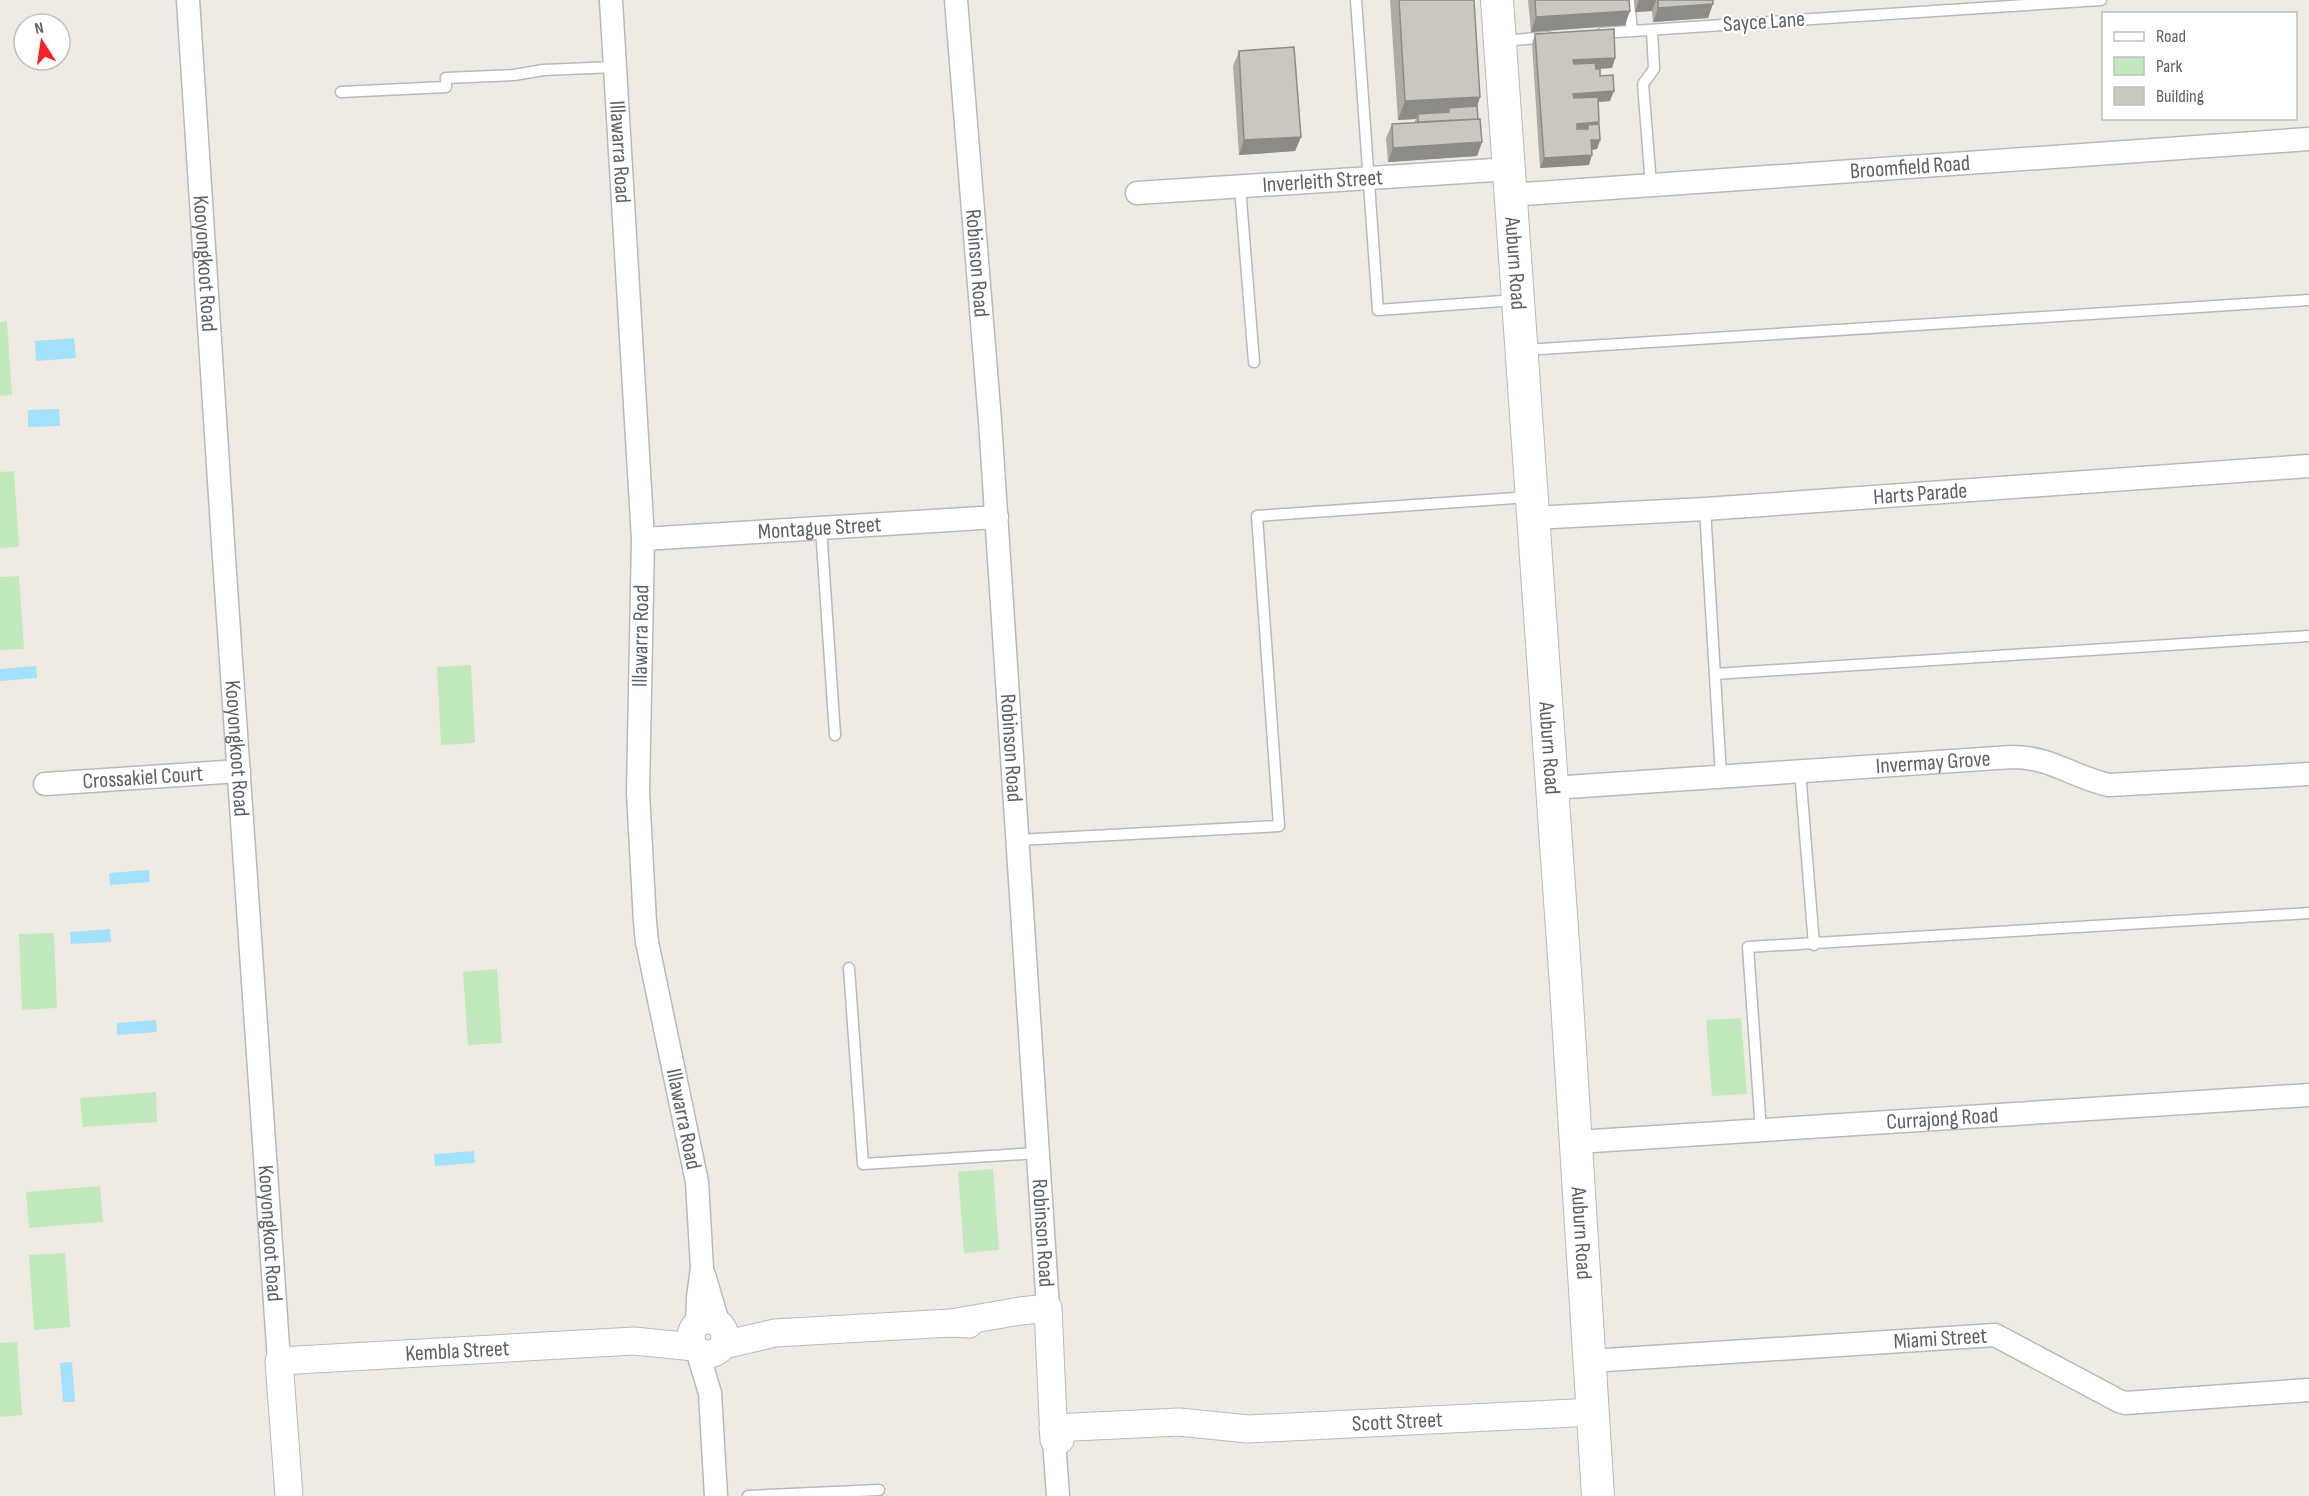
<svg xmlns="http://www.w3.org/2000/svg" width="2309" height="1496" viewBox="0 0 2309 1496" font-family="'Sofia Sans Condensed',sans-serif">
  <rect width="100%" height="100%" fill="#efebe3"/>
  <!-- green -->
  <path fill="#c2e9bd" d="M7,321L12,395L0,396V322Z
    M14,471L19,547L0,548V472Z
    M19,576L24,649L0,650V577Z
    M471,665L475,743L441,745L437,667Z
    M54,933L57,1008L22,1010L19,934Z
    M497,969L502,1043L468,1045L463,972Z
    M1741,1018L1747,1094L1712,1096L1706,1020Z
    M156,1092L157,1122L83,1127L80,1098Z
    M993,1169L999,1250L964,1253L958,1172Z
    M100,1186L103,1222L29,1228L26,1192Z
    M65,1253L70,1327L34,1330L29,1255Z
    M17,1342L22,1415L0,1417V1343Z"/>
  <!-- water -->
  <path fill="#a3e1ff" d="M74,338L76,358L36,361L35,341Z
    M59,409L60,426L28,427V410Z
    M36,666L37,678L0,681V669Z
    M149,870L150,882L110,885L109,873Z
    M110,929L111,942L71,944L70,932Z
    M156,1020L157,1032L117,1035V1023Z
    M474,1151L475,1163L435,1166L434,1154Z
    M72,1362L75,1402H63L60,1363Z"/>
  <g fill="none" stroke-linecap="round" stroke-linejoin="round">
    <defs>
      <path id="service" d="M1356,0L1378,310L1516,300
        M1629,0L1632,31
        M1602,33L2101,0
        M1503,41L1548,37
        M341,92L446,87V78L514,75L543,70L615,67
        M1651,185L1643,84L1654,69L1652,30
        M1240,187L1254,362
        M1525,350L2309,300
        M1705,509L1721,776
        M821,528L835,735
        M1715,674L2309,636
        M1800,771L1814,945
        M1018,840L1279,826L1257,516L1529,497
        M849,968L863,1164L1038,1153
        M1761,1131L1748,947L2309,913
        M748,1496L879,1490"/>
      <g id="minor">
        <path id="s1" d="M188,0L224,558L279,1361"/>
        <path id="s2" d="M611,0L643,539L638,793L645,922L647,942L697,1182L702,1268L698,1298L697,1324"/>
        <path id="s3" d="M956,0L990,421L1048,1308"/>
        <path id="s4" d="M1137,193L1509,169"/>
        <path id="s5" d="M1511,195L2309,139"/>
        <path id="s6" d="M1533,518L1705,509L2309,466"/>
        <path id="s7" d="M643,539L997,517"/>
        <path id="s8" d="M45,784L239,771"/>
        <path id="s9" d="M1552,788L2012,757C2052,757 2072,777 2109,785L2309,774"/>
        <path id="s10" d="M1577,1142L2309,1095"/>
        <path d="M704,1275L718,1322"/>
        <path d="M697,1350L710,1393L716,1496"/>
        <path id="s11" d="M1590,1361L1995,1335L2119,1401L2125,1403L2309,1390"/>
        <path d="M1054,1440L1058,1496"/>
      </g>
      <g id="tertiary">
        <circle cx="708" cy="1337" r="17"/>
        <path d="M951,1323L1020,1311L1048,1308L1054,1440H1060"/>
        <path d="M723,1345L775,1333L951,1323L969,1324"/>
        <path id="s12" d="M1053,1428L1179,1422L1248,1429L1593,1412"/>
        <path id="s13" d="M289,1496L279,1361L634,1341L694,1347"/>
      </g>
      <g id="secondary">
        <path id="s14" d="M1497,0L1566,986L1598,1496"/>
      </g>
    </defs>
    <!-- service casing -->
    <use href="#service" stroke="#b6babf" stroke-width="13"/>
    <!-- minor casing -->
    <use href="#minor" stroke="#b6babf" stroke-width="25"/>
    <!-- tertiary casing -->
    <use href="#tertiary" stroke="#b6babf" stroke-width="29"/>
    <!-- secondary casing -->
    <use href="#secondary" stroke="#b5babf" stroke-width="34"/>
    <!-- service -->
    <use href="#service" stroke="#fff" stroke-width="10"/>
    <!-- minor -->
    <use href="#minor" stroke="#fff" stroke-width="22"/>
    <!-- tertiary -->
    <use href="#tertiary" stroke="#fff" stroke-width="27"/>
    <!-- secondary -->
    <use href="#secondary" stroke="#fff" stroke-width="32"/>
  </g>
  <!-- wall -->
  <path fill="#aeaaa5" d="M1390,0H1474L1480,97L1477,106L1478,119L1482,142L1477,156L1388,162L1386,138L1392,124L1414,123L1416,119L1398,120Z
    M1528,0H1629L1625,25L1531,32Z
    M1634,0H1713L1708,18L1653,22L1652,11L1635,12Z
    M1535,34L1615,58L1612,68L1596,69L1600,76L1610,101L1598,102L1599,122L1598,124L1600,140L1597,149L1592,150L1589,165L1540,168L1532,44Z
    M1239,51L1301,137L1295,151L1239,155L1233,66Z"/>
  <!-- shaded-wall -->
  <path fill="#8d8b86" d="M1639,0H1656L1652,11L1635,12Z
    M1713,4L1708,18L1653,22L1658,8Z
    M1630,11L1625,25L1531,32L1536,17Z
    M1615,58L1612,68L1570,70L1573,60Z
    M1614,91L1610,101L1570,104L1573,94Z
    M1480,97L1474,116L1449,112V108L1446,117L1418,114L1416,119L1398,120L1405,101Z
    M1599,122L1596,132L1588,129V125L1585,132L1573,133L1577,124Z
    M1301,137L1295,151L1239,155L1244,140Z
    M1591,140H1600L1597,149L1588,150Z
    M1482,142L1477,156L1388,162L1393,148Z
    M1592,155L1589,165L1540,168L1544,158Z"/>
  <!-- building -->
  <path fill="#cac6c0" stroke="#8d8b86" stroke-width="1.5" d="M1399,0H1474L1480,97L1405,101Z
    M1535,0H1629L1630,11L1536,17Z
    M1658,0H1713V4L1658,8Z
    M1614,29L1615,58L1573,60L1574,64L1595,63L1596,69H1600V76L1613,75L1614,91L1573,94L1574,98L1598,97L1599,122L1577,124V129H1588V125L1599,124L1600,140H1591L1592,155L1544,158L1535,34Z
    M1294,47L1301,137L1244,140L1239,51Z
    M1477,106L1478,119L1418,122V114L1449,112V108Z
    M1480,119L1482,142L1393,148L1392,124Z"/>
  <g text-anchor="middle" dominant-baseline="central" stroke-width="4.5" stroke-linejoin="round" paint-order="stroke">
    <!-- street labels -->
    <g font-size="22" fill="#5b6165" stroke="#fff">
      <text transform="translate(1764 22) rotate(-4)">Sayce Lane</text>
      <text stroke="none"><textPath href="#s2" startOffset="152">Illawarra Road</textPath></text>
      <text stroke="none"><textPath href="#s5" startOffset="400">Broomfield Road</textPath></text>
      <text stroke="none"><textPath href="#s4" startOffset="186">Inverleith Street</textPath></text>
      <text stroke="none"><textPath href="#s1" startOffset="264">Kooyongkoot Road</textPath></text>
      <text stroke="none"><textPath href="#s3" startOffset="264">Robinson Road</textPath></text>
      <text stroke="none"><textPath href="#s14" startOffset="264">Auburn Road</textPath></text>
      <text stroke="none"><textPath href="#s6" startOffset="388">Harts Parade</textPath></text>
      <text stroke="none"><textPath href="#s7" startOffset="177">Montague Street</textPath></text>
      <text transform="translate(641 636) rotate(-89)">Illawarra Road</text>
      <text stroke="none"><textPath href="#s1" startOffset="750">Kooyongkoot Road</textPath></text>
      <text stroke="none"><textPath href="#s3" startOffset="750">Robinson Road</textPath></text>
      <text stroke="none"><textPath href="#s14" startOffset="750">Auburn Road</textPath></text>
      <text stroke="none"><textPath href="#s9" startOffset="382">Invermay Grove</textPath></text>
      <text stroke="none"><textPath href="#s8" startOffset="98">Crossakiel Court</textPath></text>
      <text stroke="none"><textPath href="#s2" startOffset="1124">Illawarra Road</textPath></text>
      <text stroke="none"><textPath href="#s10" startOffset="366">Currajong Road</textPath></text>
      <text stroke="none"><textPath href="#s1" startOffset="1236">Kooyongkoot Road</textPath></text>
      <text stroke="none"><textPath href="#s3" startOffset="1236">Robinson Road</textPath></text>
      <text stroke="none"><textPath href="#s14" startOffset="1236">Auburn Road</textPath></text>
      <text stroke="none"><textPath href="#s11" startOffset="351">Miami Street</textPath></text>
      <text stroke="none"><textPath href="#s13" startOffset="314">Kembla Street</textPath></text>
      <text stroke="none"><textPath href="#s12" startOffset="345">Scott Street</textPath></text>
    </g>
  </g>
  <!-- legend -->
  <rect x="2102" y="12" width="195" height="108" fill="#ffffff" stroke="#bdc0c1" stroke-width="1.5"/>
  <rect x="2114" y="32" width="30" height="9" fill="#ffffff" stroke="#bdc0c1" stroke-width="1.5"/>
  <text x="2156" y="42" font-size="18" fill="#5b6165">Road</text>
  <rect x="2114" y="57" width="30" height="18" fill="#c2e9bd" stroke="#bdc0c1" stroke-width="1.5"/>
  <text x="2156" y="72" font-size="18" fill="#5b6165">Park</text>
  <rect x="2114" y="87" width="30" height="18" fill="#cac6c0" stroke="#bdc0c1" stroke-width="1.5"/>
  <text x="2156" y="102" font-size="18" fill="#5b6165">Building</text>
  <!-- north arrow -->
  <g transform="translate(42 42) rotate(348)"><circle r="28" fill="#ffffff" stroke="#bdc0c1" stroke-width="1.5"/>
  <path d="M0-4.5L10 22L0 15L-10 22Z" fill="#f91f26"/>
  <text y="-9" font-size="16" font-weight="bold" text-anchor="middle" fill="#5b6165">N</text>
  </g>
</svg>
